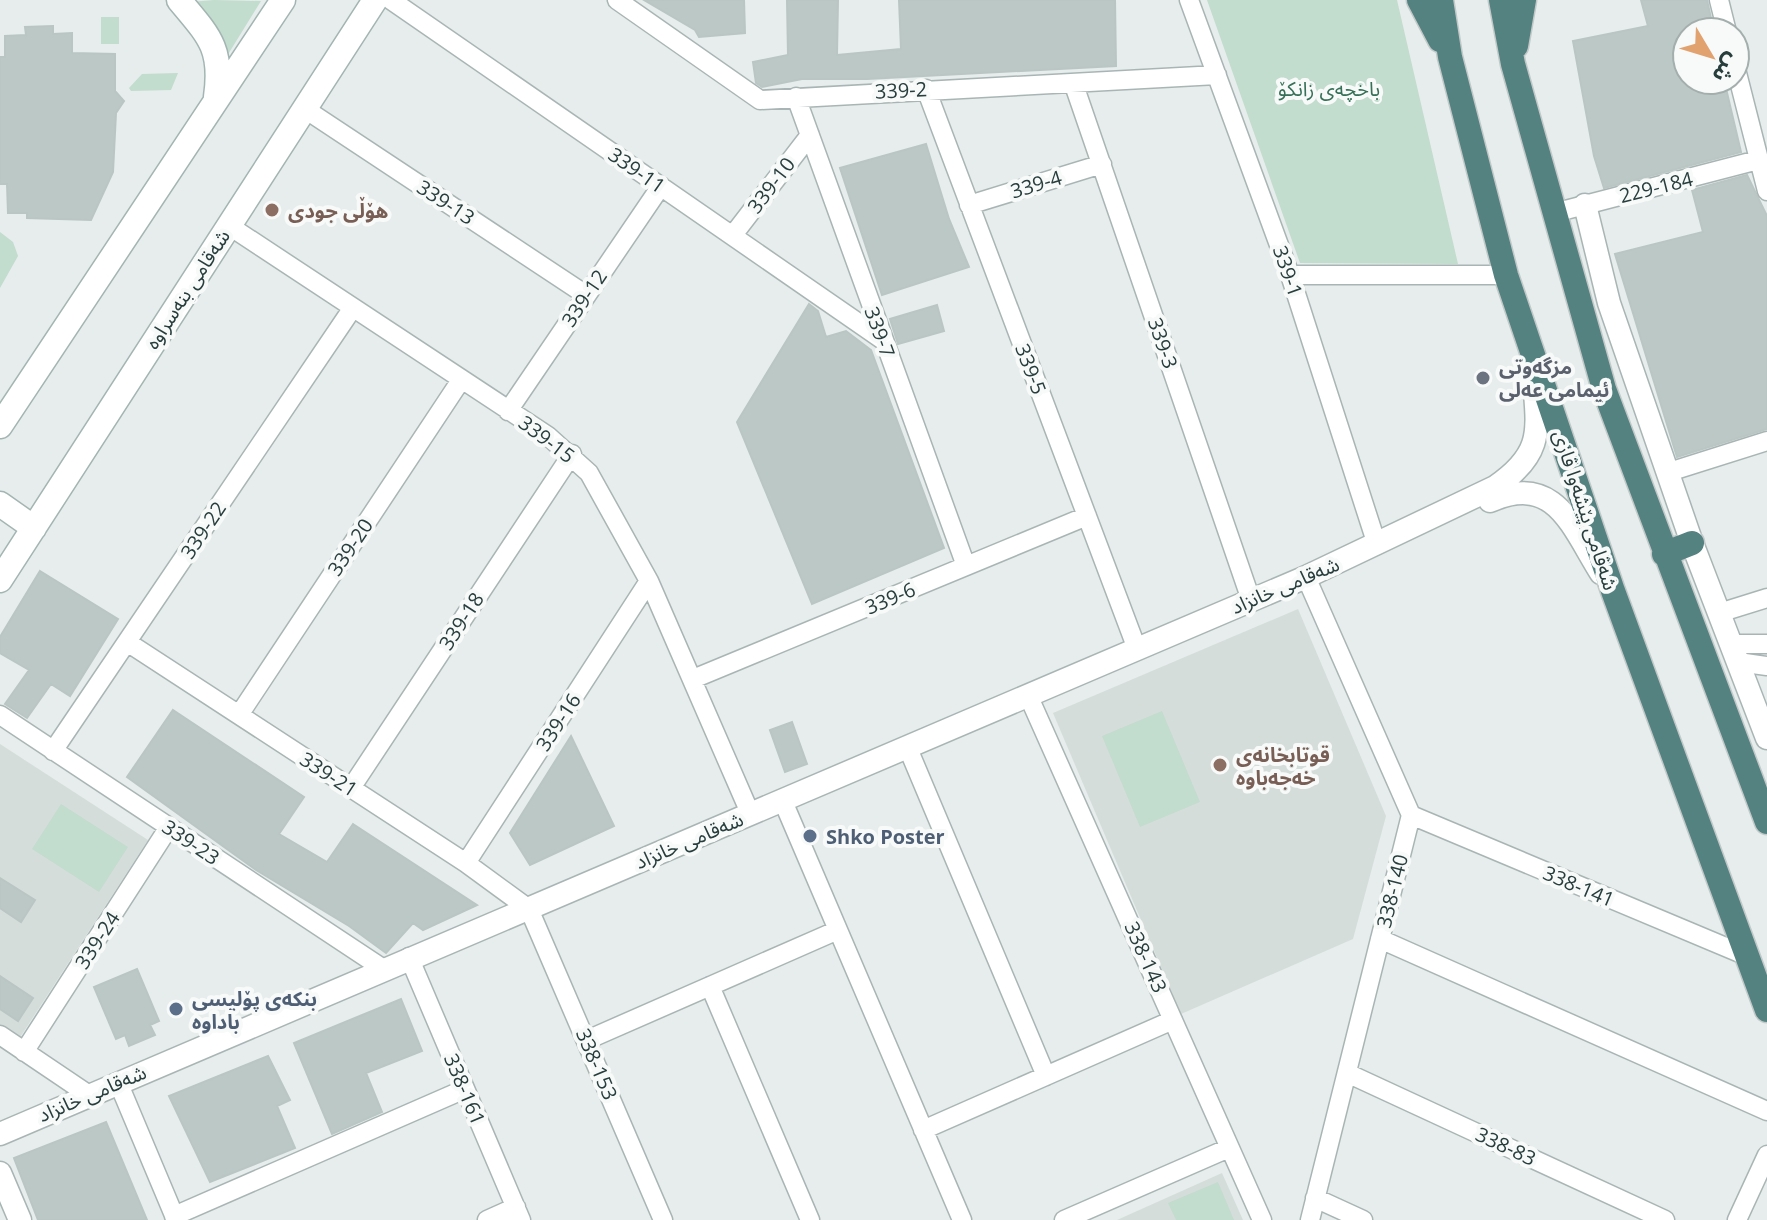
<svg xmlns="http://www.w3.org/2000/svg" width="1767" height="1220" viewBox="0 0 1767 1220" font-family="'Open Sans','Noto Sans Arabic',sans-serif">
  <rect width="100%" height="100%" fill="#e6edec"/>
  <!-- built -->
  <path fill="#d5dddb" d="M1298,609L1386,816L1353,939L1181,1014L1053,713Z
    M0,744L148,840L17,1042L0,1031Z
    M1222,1173L1243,1220H1117Z"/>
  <!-- green -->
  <path fill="#c2dcce" d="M214,0L261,1L227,56L190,2Z
    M1207,0H1397L1458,264L1300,263Z
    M101,17H119V44H101Z
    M178,73L171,90L131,91L129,88L142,74Z
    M0,232L13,242L18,256L0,288Z
    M1162,711L1200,802L1140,827L1102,736Z
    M61,804L128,847L99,892L32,849Z
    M1218,1182L1234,1220H1176L1168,1203Z"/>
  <!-- building -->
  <path fill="#bcc8c5" stroke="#b9c6c4" stroke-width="2" d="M644,0H744L745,33L699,37L695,30Z
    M787,0H838L837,55L901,49L899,0H1115L1116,66L867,79H802L762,87L756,83L753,62L788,55Z
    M1641,0H1707L1714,32H1687V80H1724L1741,152L1604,188L1594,156L1573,41L1648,26Z
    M53,26V34L72,33V53L115,54V91L124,101L116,113L113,172L91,220L27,218V213H8L7,184H0V57H5V36L26,35L25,27Z
    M926,144L949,219L969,267L882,295L840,168Z
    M1747,175L1767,216V429L1677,457L1615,254L1703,232L1692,190Z
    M809,304L818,311L826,337L846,331L871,350L944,548L812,604L737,422Z
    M937,305L944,331L898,344L890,319Z
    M40,571L118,619L70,696L51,684L27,718L5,704L29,670L0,653V637Z
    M173,710L304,797L279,834L327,862L353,824L477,905L423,930L413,923L386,953L349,926L256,870L127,777Z
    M792,722L807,764L785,772L770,730Z
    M571,736L614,826L530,865L510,833Z
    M0,878L35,900L21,922L0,908Z
    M137,969L159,1021L150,1025L155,1035L129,1046L125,1035L116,1039L94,987Z
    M0,976L33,998L18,1021L0,1009Z
    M401,999L422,1051L366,1073L382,1112L332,1134L294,1043Z
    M268,1056L290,1100L277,1106L295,1148L210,1182L169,1096Z
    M106,1122L147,1220H38L14,1158Z"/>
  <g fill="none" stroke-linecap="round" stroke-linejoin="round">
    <defs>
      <path id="minor" d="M391,0L883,340
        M617,0L760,100L1217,75
        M1189,0L1290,275L1377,545
        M1719,0L1727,32
        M1735,65L1767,191
        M1074,85L1251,600
        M926,89L1137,649
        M796,97L966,566
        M305,109L586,295
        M969,205L1102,164
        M1554,213L1758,160
        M228,225L548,436L589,473L649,581L750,813
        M733,235L810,135
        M1290,275H1506
        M508,411L661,186
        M1669,472L1767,441
        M1306,577L1411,815L1310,1220
        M1719,613L1767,598
        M127,642L466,863L529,909L663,1220
        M1731,644H1767
        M1738,662L1767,666
        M693,679L1087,516
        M1028,695L1262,1220
        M0,715L382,968
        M239,715L461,380
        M907,746L1046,1076
        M53,751L352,309
        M351,788L572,454
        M782,799L962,1220
        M1411,815L1747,956
        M466,863L649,581
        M1380,939L1767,1111
        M409,957L521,1220
        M710,986L810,1220
        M0,1035L89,1095
        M587,1040L838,930
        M24,1052L169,827
        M1347,1073L1665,1220
        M118,1082L176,1220
        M923,1130L1173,1020
        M1315,1198L1363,1220
        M174,1216L465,1089
        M487,1220L516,1207
        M1064,1220L1229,1148
        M1737,1220L1767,1155"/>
      <path id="tertiary" d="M1585,205L1609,303L1692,543L1767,738
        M1490,501C1555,473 1571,525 1601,573
        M0,1134L1306,577L1495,487C1549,450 1536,425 1533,366
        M0,1173L20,1220"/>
      <path id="secondary" d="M179,0C209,36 223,48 216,97
        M0,426L283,0
        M0,504L34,528
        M0,580L375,0"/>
      <path id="trunk" d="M1419,0L1440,40
        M1441,0L1450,57L1506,275L1613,591L1767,1010
        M1501,0L1513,64L1604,389L1767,822
        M1516,46L1524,0
        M1664,554L1692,543"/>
    </defs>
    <!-- minor casing -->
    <use href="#minor" stroke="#a9b5b4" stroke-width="21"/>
    <!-- tertiary casing -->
    <use href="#tertiary" stroke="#a9b5b4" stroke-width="25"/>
    <!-- secondary casing -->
    <use href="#secondary" stroke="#a3b5b2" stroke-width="27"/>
    <!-- trunk casing -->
    <use href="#trunk" stroke="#c3c9c8" stroke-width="27"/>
    <!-- minor -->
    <use href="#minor" stroke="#fff" stroke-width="18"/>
    <!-- tertiary -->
    <use href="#tertiary" stroke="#fff" stroke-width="22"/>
    <!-- secondary -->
    <use href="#secondary" stroke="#fff" stroke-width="24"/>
    <!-- trunk -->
    <use href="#trunk" stroke="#548280" stroke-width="24"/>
  </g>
  <!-- markers -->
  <g fill="#8d6e63" stroke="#f7faf9" stroke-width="3">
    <circle cx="272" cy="210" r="8"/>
    <circle cx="1220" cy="765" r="8"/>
  </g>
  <circle fill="#6b7280" stroke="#f7faf9" stroke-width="3" cx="1483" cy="378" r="8"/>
  <g fill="#5c6f8a" stroke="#f7faf9" stroke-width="3">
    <circle cx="810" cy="836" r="8"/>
    <circle cx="176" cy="1009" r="8"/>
  </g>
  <g text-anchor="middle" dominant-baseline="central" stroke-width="8" stroke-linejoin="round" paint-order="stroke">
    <!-- park labels -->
    <g font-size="20" fill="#367058" stroke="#f7faf9">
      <text x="1329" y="88">باخچەی زانکۆ</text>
    </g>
    <!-- street labels -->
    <g font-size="20" fill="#273e3c" stroke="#f7faf9">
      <text transform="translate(901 90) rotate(-3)">339-2</text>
      <text transform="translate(637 170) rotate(35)">339-11</text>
      <text transform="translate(1036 184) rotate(-17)">339-4</text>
      <text transform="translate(771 185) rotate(-53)">339-10</text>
      <text transform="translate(1656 187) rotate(-14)">229-184</text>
      <text transform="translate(446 202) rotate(33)">339-13</text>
      <text transform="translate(1288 271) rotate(71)">339-1</text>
      <text transform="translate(187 289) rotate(-57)">شەقامی بنەسراوە</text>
      <text transform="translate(584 298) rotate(-56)">339-12</text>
      <text transform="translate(880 332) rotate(70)">339-7</text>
      <text transform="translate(1163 343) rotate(71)">339-3</text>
      <text transform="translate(1031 369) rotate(69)">339-5</text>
      <text transform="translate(547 439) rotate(37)">339-15</text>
      <text transform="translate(1586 510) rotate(72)">شەقامی پێشەوا قازی</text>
      <text transform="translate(203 530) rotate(-56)">339-22</text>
      <text transform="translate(350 547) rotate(-56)">339-20</text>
      <text transform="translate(1285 585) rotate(-23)">شەقامی خانزاد</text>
      <text transform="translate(890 598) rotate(-23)">339-6</text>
      <text transform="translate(461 621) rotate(-57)">339-18</text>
      <text transform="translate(558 722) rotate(-57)">339-16</text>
      <text transform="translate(329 774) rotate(33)">339-21</text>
      <text transform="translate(689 840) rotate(-23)">شەقامی خانزاد</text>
      <text transform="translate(191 842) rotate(34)">339-23</text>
      <text transform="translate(1579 886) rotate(23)">338-141</text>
      <text transform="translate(1392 891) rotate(-76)">338-140</text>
      <text transform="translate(97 940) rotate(-57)">339-24</text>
      <text transform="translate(1146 957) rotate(66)">338-143</text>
      <text transform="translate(597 1064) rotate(67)">338-153</text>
      <text transform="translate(465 1089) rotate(67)">338-161</text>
      <text transform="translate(92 1093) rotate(-23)">شەقامی خانزاد</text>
      <text transform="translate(1506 1146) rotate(25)">338-83</text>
    </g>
    <!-- education labels -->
    <g font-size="20" font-weight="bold" fill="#785e54" stroke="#f7faf9" text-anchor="start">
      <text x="288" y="210">هۆڵی جودی</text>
      <text x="1236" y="754">قوتابخانەی<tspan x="1236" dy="23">خەجەباوە</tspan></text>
    </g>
    <!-- worship labels -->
    <g font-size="20" font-weight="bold" fill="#5b616d" stroke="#f7faf9" text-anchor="start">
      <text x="1499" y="366">مزگەوتی<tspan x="1499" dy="23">ئیمامی عەلی</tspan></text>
    </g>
    <!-- service labels -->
    <g font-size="20" font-weight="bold" fill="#4e5e75" stroke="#f7faf9" text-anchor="start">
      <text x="826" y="836">Shko Poster</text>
      <text x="192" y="998">بنکەی پۆلیسی<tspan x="192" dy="23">باداوە</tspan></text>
    </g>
  </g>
  <!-- north arrow -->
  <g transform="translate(1711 56) rotate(128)"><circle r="38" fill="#f7faf9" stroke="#a4afad" stroke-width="2"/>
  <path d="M0-6L14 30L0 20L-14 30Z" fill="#e2a270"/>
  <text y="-12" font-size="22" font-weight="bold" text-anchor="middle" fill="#273e3c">ش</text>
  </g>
</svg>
